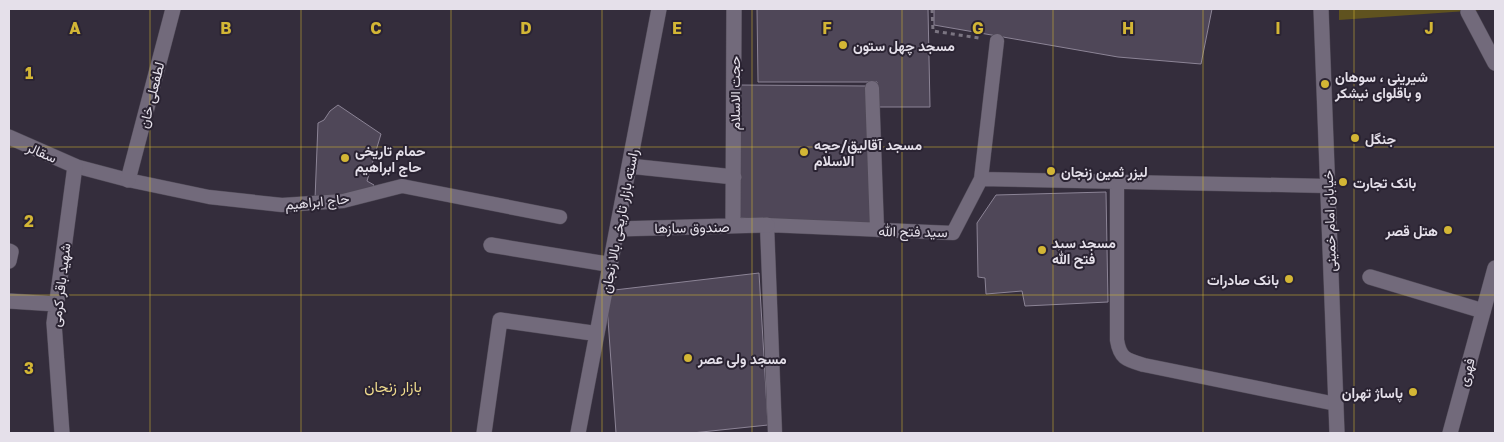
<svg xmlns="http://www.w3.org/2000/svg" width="1504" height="442" viewBox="0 0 1504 442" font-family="'Golos Text',Vazirmatn,sans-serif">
  <rect width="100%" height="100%" fill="#342d3c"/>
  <!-- park -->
  <path fill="#5f521f" d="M1339,9H1495L1339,20Z"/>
  <!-- building -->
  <path fill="#4f4758" stroke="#8c8496" d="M757,9H928L930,107H878L877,82H758Z
    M934,9H1212L1201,64L1118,57L934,25Z
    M739,85L868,86L872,223L737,218Z
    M338,105L381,134L367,181L374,185L371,191L315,199L318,123L324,120L330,111Z
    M1106,192L1108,302L1025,306L1022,291L986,294L985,278L978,277L977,223L996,195Z
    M759,273L768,425L692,433H616L606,291Z"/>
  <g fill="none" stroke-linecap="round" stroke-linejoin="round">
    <defs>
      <path id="service" d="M872,88L877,230
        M75,166L128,180L209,197L282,205L343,201L402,186L560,217
        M981,179L997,41
        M1117,181V340C1120,359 1127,360 1144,365L1336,404
        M775,433L767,225L953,233L981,179L1327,186"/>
      <path id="pedestrian" d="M1321,9L1337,433
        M629,166L734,177
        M733,226L734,9
        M617,229L767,225
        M491,245L607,264
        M484,433L500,320L592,333
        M578,433L659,9"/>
      <path id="minor" d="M9,137L75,166L54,323L62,433
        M128,180L173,9
        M9,251L11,252L9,261
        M1370,277L1483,311
        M9,301L56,304"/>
      <path id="tertiary" d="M1468,12L1495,63
        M1450,433L1495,268"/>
    </defs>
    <!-- service casing -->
    <use href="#service" stroke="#504a57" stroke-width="15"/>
    <!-- pedestrian casing -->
    <use href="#pedestrian" stroke="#504a57" stroke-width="16"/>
    <!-- minor casing -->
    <use href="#minor" stroke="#504a57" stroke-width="16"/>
    <!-- tertiary casing -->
    <use href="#tertiary" stroke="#504a57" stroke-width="16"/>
    <!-- path -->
    <path stroke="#7b7582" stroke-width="3" stroke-dasharray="4 4" stroke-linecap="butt" d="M932,9L933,31L979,38"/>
    <!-- service -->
    <use href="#service" stroke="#726a7b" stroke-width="14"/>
    <!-- pedestrian -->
    <use href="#pedestrian" stroke="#726a7b" stroke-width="15"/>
    <!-- minor -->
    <use href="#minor" stroke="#726a7b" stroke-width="15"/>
    <!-- tertiary -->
    <use href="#tertiary" stroke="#726a7b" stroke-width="15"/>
  </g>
  <!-- grid -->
  <path fill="none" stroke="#d3b635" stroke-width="1" stroke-opacity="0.55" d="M150,9V433M301,9V433M451,9V433M602,9V433M752,9V433M902,9V433M1053,9V433M1203,9V433M1354,9V433M9,147H1495M9,295H1495"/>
  <!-- markers -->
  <g fill="#d3b635" stroke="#2a2332" stroke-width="2">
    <circle cx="843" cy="45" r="5"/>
    <circle cx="1325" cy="84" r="5"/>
    <circle cx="1355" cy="138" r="5"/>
    <circle cx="804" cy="152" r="5"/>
    <circle cx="345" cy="158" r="5"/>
    <circle cx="1051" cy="171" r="5"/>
    <circle cx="1343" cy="182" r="5"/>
    <circle cx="1448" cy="230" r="5"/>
    <circle cx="1042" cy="250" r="5"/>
    <circle cx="1289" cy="279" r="5"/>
    <circle cx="688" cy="358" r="5"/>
    <circle cx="1413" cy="392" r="5"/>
  </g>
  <g text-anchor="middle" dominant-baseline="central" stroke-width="4" stroke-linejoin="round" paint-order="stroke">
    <!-- poi labels -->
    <g font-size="14" font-weight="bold" fill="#e5e0ea" stroke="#2a2332" text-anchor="start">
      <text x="853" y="45">مسجد چهل ستون</text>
      <text x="1335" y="76">شیرینی ، سوهان<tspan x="1335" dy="16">و باقلوای نیشکر</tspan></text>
      <text x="1365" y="138">جنگل</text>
      <text x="814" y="144">مسجد آقالیق/حجه<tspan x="814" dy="16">الاسلام</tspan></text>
      <text x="355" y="150">حمام تاریخی<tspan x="355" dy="16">حاج ابراهیم</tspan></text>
      <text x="1061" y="171">لیزر ثمین زنجان</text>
      <text x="1353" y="182">بانک تجارت</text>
      <text x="1438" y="230" text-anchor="end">هتل قصر</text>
      <text x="1052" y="242">مسجد سید<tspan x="1052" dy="16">فتح الله</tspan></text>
      <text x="1279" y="279" text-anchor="end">بانک صادرات</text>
      <text x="698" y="358">مسجد ولی عصر</text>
      <text x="1403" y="392" text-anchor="end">پاساژ تهران</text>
    </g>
    <!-- street labels -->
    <g font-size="14" fill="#e5e0ea" stroke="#2a2332">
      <text transform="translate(734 93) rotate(-90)">حجت الاسلام</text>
      <text transform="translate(151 95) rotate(-76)">لطفعلی خان</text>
      <text transform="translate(42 152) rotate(24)">سقالر</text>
      <text transform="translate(317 201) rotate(-6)">حاج ابراهیم</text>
      <text transform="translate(619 221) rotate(-79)">راسته بازار تاریخی بالا زنجان</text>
      <text transform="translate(1329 221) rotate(-92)">خیابان امام خمینی</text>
      <text transform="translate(692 227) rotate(-1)">صندوق سازها</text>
      <text transform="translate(913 231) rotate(1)">سید فتح الله</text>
      <text transform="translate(60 285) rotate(-83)">شهید باقر کرمی</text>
      <text transform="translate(1466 372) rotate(-75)">فهری</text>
    </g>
    <!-- neighbourhood labels -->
    <g font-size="15" fill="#f0dc8e" stroke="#2a2332">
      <text x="393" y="386">بازار زنجان</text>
    </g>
  </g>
  <g font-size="16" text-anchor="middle" font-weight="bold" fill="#d3b635" stroke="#2a2332" stroke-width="4" stroke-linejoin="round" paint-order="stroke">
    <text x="75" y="34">A</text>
    <text x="226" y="34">B</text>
    <text x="376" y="34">C</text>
    <text x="526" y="34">D</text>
    <text x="677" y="34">E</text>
    <text x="827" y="34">F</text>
    <text x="978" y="34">G</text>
    <text x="1128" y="34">H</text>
    <text x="1278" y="34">I</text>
    <text x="1429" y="34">J</text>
    <text x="29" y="79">1</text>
    <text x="29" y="227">2</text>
    <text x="29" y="374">3</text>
  </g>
  <!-- border -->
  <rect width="1504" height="442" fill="none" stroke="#e5e0ea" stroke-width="20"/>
</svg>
